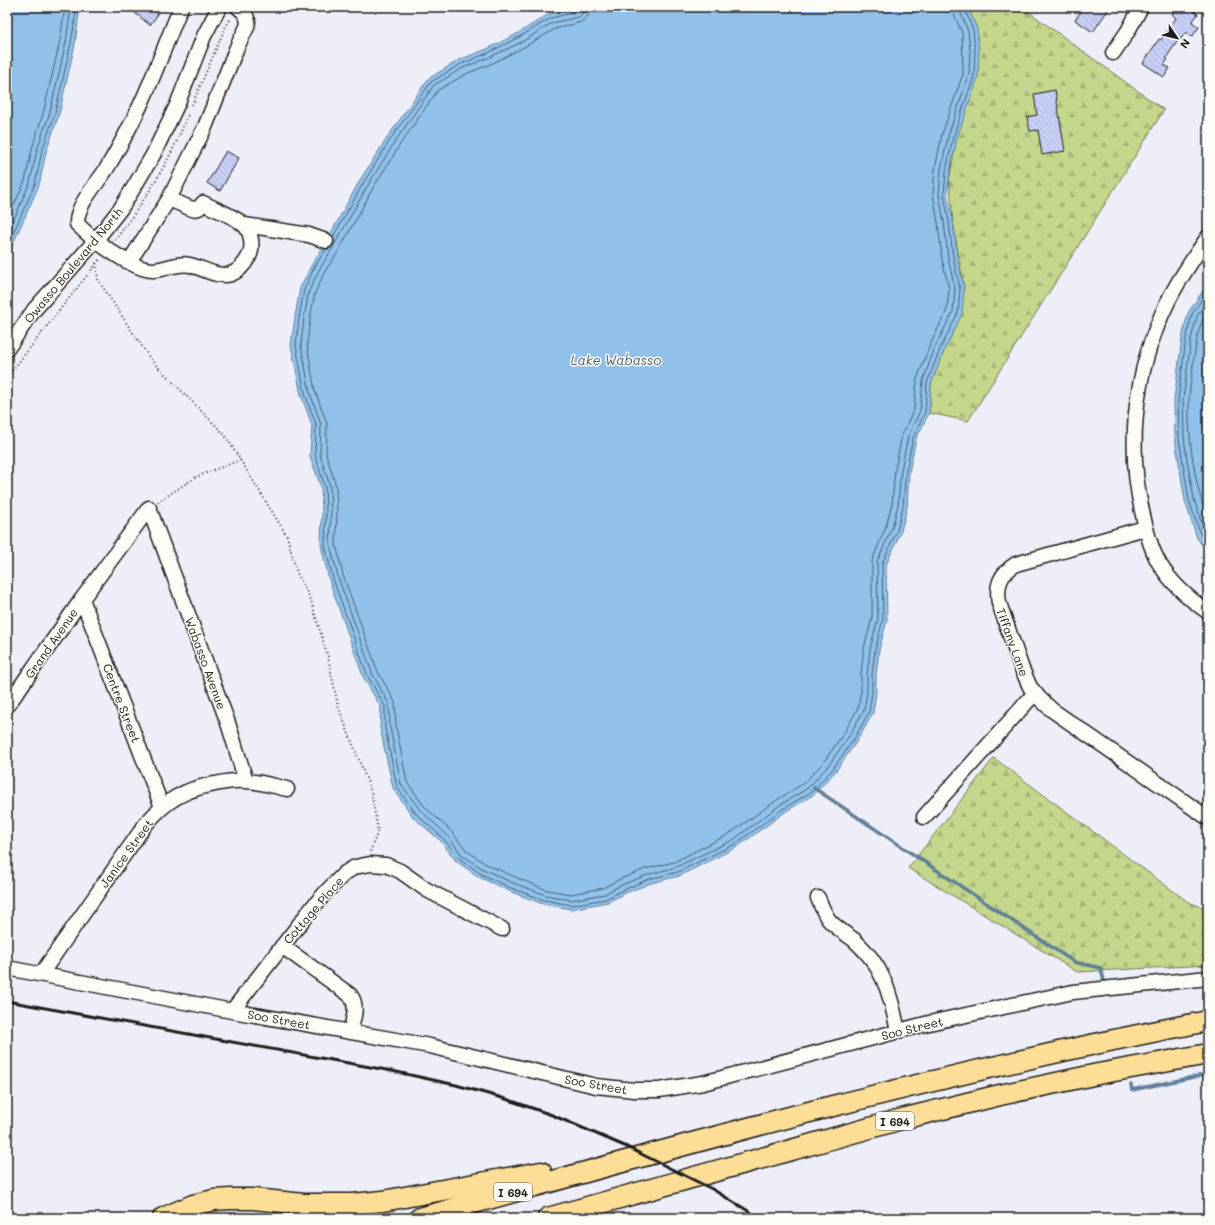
<svg xmlns="http://www.w3.org/2000/svg" width="1215" height="1225" viewBox="0 0 1215 1225" font-family="Mali,sans-serif">
  <defs>
    <pattern id="forest-firs" width="22" height="20" patternUnits="userSpaceOnUse"><rect width="22" height="20" fill="#c4d68b"/><path d="M5 1l3.5 6h-7zM16 11l3.5 6h-7z" fill="#a8b777"/></pattern>
    <pattern id="building-back-hatch" width="6" height="6" patternUnits="userSpaceOnUse"><rect width="6" height="6" fill="#c7cff7"/><path d="M-1 5l2 2M0 0l6 6M5-1l2 2" fill="none" stroke="#aab1d3"/></pattern>
  </defs>
  <rect width="100%" height="100%" fill="#edeef7"/>
  <filter id="ink" filterUnits="userSpaceOnUse"><feTurbulence type="fractalNoise" baseFrequency=".025" numOctaves="2"/><feDisplacementMap in="SourceGraphic" scale="8" xChannelSelector="R" yChannelSelector="G"/><feConvolveMatrix kernelMatrix="1 2 1 2 8 2 1 2 1" color-interpolation-filters="sRGB"/></filter>
  <g filter="url(#ink)">
    <!-- forest -->
    <path fill="url(#forest-firs)" stroke="#707954" d="M968,7H1022L1164,110L968,421L929,413L931,384L944,351L964,288L953,221L949,180L977,29Z
      M994,758L1188,902L1208,909V965L1077,972L908,868Z"/>
    <!-- water -->
    <path fill="#8fc1eb" stroke="#617f98" d="M7,7H80L75,44L59,114L46,152L39,185L7,257Z
      M582,7H968L977,29L979,50L978,77L957,138L950,171L947,195L953,221L957,257L964,288L962,314L944,351L931,384L929,413L916,439L909,472L907,507L901,531L886,565L887,620L879,650L876,675V692L873,713L857,741L835,772L813,795L785,812L737,847L679,876L651,883L623,894L608,902L571,909L543,904L509,891L479,877L456,861L441,841L413,817L393,788L380,728L381,707L364,679L329,580L321,545L322,512L321,487L310,456L312,425L301,395L291,345L295,317L300,288L311,266L325,244L360,180L389,135L428,79L459,60L487,49L517,34L549,14Z
      M1208,283V553L1197,538L1185,501L1175,438L1174,400L1182,338L1188,313Z"/>
    <g fill="none" stroke-linecap="round" stroke-linejoin="round">
      <!-- shore -->
      <path stroke="#4a5e6f" stroke-width="1" d="M584,7L583,13L579,17L552,23L522,42L490,57L463,68L434,85L396,140L368,185L332,249L319,270L309,291L304,318L301,345L310,393L321,424L320,455L330,486L331,512L330,544L338,577L373,675L389,704L390,727L401,784L420,810L447,835L462,855L483,869L513,883L546,895L571,900L605,894L619,886L647,875L676,867L733,840L780,805L808,788L828,766L849,736L864,710L867,692V675L870,649L878,619L877,562L892,528L898,505L901,470L908,436L920,411L923,381L935,347L953,312L955,289L948,258L944,222L939,195L941,170L948,136L969,75L970,50L968,31L960,11L959,7
        M590,7L588,16L581,22L555,29L524,47L493,63L466,74L438,90L401,143L373,188L338,252L324,273L315,293L310,319L307,345L315,391L327,423L326,454L336,486L337,512L336,544L343,575L378,672L395,702L396,727L407,782L424,806L451,831L466,850L486,864L515,877L547,890L571,894L603,888L616,881L645,869L674,862L729,834L777,800L804,783L823,763L844,733L858,708L861,691V674L864,648L872,618V561L886,526L892,504L895,469L902,435L914,409L917,379L930,345L947,310L949,289L942,259L938,223L933,194L935,169L942,134L963,74L962,33L954,14L953,7
        M7,220L25,181L32,149L44,110L60,41L65,7
        M7,235L30,182L37,150L50,112L59,73L66,42L71,7
        M333,237L364,182L392,137L431,82L461,64L488,53L519,37L551,18L577,12L579,10V7
        M7,247L35,184L42,151L55,113L64,74L71,43L77,7
        M326,249L314,268L304,290L299,318L296,345L305,394L316,424L315,455L325,487L326,512L325,545L333,579L368,677L385,706V728L397,787L416,814L443,838L459,858L481,874L511,888L544,900L571,905L606,899L621,891L649,879L678,872L735,844L783,809L811,792L832,770L854,739L869,712L872,692V675L875,650L883,619L882,564L897,530L903,506L906,471L913,438L925,412L927,383L940,349L958,313L960,289L953,257L949,222L944,195L946,171L953,137L974,76L975,50L973,30L964,7
        M1208,290L1192,314L1186,339L1178,400L1179,438L1189,500L1201,536L1208,546
        M1208,299L1197,316L1191,339L1183,400L1184,437L1187,460L1194,499L1205,534L1208,537
        M1208,310C1197,326 1196,346 1193,365C1192,377 1189,390 1189,402C1188,443 1195,484 1208,522"/>
      <!-- stream -->
      <path stroke="#617f98" stroke-width="3.5" d="M814,788L1074,962L1101,968L1104,981
        M1131,1085L1132,1090L1208,1074"/>
    </g>
    <!-- building -->
    <path fill="url(#building-back-hatch)" stroke="#1c1c1c" d="M139,7H149L158,14L150,25L135,13Z
      M1084,7H1110L1093,32L1075,20Z
      M1177,7H1188L1198,14L1192,22L1199,27L1192,37L1186,32L1180,40L1179,39L1166,58L1168,59L1164,65L1170,68L1164,77L1143,63L1159,39L1161,40L1176,18L1172,14Z
      M1055,90L1065,151L1042,155L1038,130L1030,131L1027,117L1037,115L1034,94Z
      M226,151L239,158L220,191L207,183Z"/>
    <g fill="none" stroke-linecap="round" stroke-linejoin="round">
      <defs>
        <path id="minor" d="M1113,53L1128,31L1141,7
          M169,199L192,209L199,208L203,203C216,210 232,215 243,224C252,231 254,249 248,258C244,265 239,271 231,274C217,278 203,268 190,265C178,262 166,269 154,270C133,271 92,239 77,224C76,205 97,184 107,168C119,148 130,127 140,106C155,74 167,40 181,7
          M245,225L309,235L326,241
          M1208,237C1189,265 1170,292 1158,324C1134,382 1128,450 1142,511C1146,529 1150,547 1159,563C1171,583 1189,599 1208,612
          M129,262L169,199L205,127L237,47L247,27L248,21L245,13L238,7
          M7,349L34,310L96,240L121,208L134,187L153,155L177,105L204,36L215,15L220,7
          M149,508L228,723L246,781
          M1145,528L1016,564C1000,574 996,585 999,603L1022,669L1030,687L1040,699L1052,710L1208,818
          M82,599L162,807
          M7,706L82,599L149,508
          M924,817L1035,693
          M818,898C821,905 824,914 829,920C836,928 845,933 853,939C858,943 862,948 866,952C886,974 892,1003 898,1031
          M282,946L350,995C359,1006 353,1019 350,1032
          M7,968L232,1011L430,1046L596,1086L634,1090H659L703,1083L929,1023L1073,992L1208,978
          M41,974L145,825C165,801 184,789 215,784C225,782 235,780 245,781C259,781 274,786 287,789
          M232,1011L312,908L328,890L345,873L355,867L370,864L386,865L400,871L427,890L502,929"/>
        <path id="highway" d="M163,1218L193,1205L214,1200L231,1199H253L304,1204H352L383,1201L541,1172
          M420,1218C681,1145 942,1072 1208,1021
          M548,1218L902,1119L1000,1095L1098,1074L1208,1054"/>
      </defs>
      <!-- minor casing -->
      <use href="#minor" stroke="#1c1c1c" stroke-width="17"/>
      <!-- highway casing -->
      <use href="#highway" stroke="#1c1c1c" stroke-width="23"/>
      <!-- path -->
      <path stroke="#1c1c1c" stroke-width="2" stroke-dasharray="1 3" stroke-linecap="butt" d="M192,105L225,28L231,18
        M115,240C133,216 150,192 164,166C174,149 181,131 189,113
        M96,263L98,280L151,360L225,435L287,536L297,573L310,598L328,657L338,706L371,791L378,831L370,852
        M7,377L100,259
        M158,502L196,477L240,460"/>
      <!-- minor -->
      <use href="#minor" stroke="#fdfcf7" stroke-width="14"/>
      <!-- highway -->
      <use href="#highway" stroke="#fcde96" stroke-width="20"/>
      <!-- rail -->
      <path stroke="#1c1c1c" stroke-width="3" d="M7,1001L392,1071L456,1085L506,1099L552,1115L627,1147L712,1189L760,1218"/>
    </g>
  </g>
  <g text-anchor="middle" dominant-baseline="central" stroke-width="3" stroke-linejoin="round" paint-order="stroke">
    <!-- shield labels -->
    <g fill="#fdfcf7" stroke="#605f5e" stroke-width="1">
      <rect x="876" y="1112" width="38" height="18" rx="3"/>
      <rect x="494" y="1183" width="38" height="18" rx="3"/>
    </g>
    <g font-size="11" font-weight="bold" fill="#1c1c1c">
      <text x="895" y="1121">I 694</text>
      <text x="513" y="1192">I 694</text>
    </g>
    <!-- street labels -->
    <g font-size="12" fill="#1c1c1c" stroke="#fdfcf7">
      <text transform="translate(73 265) rotate(-50)">Owasso Boulevard North</text>
      <text transform="translate(1013 642) rotate(70)">Tiffany Lane</text>
      <text transform="translate(51 643) rotate(-55)">Grand Avenue</text>
      <text transform="translate(206 663) rotate(70)">Wabasso Avenue</text>
      <text transform="translate(122 703) rotate(69)">Centre Street</text>
      <text transform="translate(126 853) rotate(-54)">Janice Street</text>
      <text transform="translate(313 910) rotate(-49)">Cottage Place</text>
      <text transform="translate(279 1019) rotate(10)">Soo Street</text>
      <text transform="translate(912 1028) rotate(-14)">Soo Street</text>
      <text transform="translate(596 1084) rotate(10)">Soo Street</text>
    </g>
    <!-- water labels -->
    <g font-size="13" font-style="italic" fill="#4a5e6f" stroke="#fdfcf7">
      <text x="616" y="359">Lake Wabasso</text>
    </g>
  </g>
  <!-- margin -->
  <rect width="1215" height="1225" fill="none" stroke="#fdfcf7" stroke-width="24"/>
  <rect x="12" y="12" width="1191" height="1201" fill="none" stroke="#1c1c1c" stroke-width="1.5" filter="url(#ink)"/>
  <!-- north arrow -->
  <g transform="translate(1177 38) rotate(125)" stroke="#fdfcf7" stroke-width="3" paint-order="stroke">
  <path d="M0-3L7 15L0 10L-7 15Z" fill="#1c1c1c"/>
  <text y="-6" font-size="11" font-weight="bold" text-anchor="middle" fill="#1c1c1c">N</text>
  </g>
</svg>
